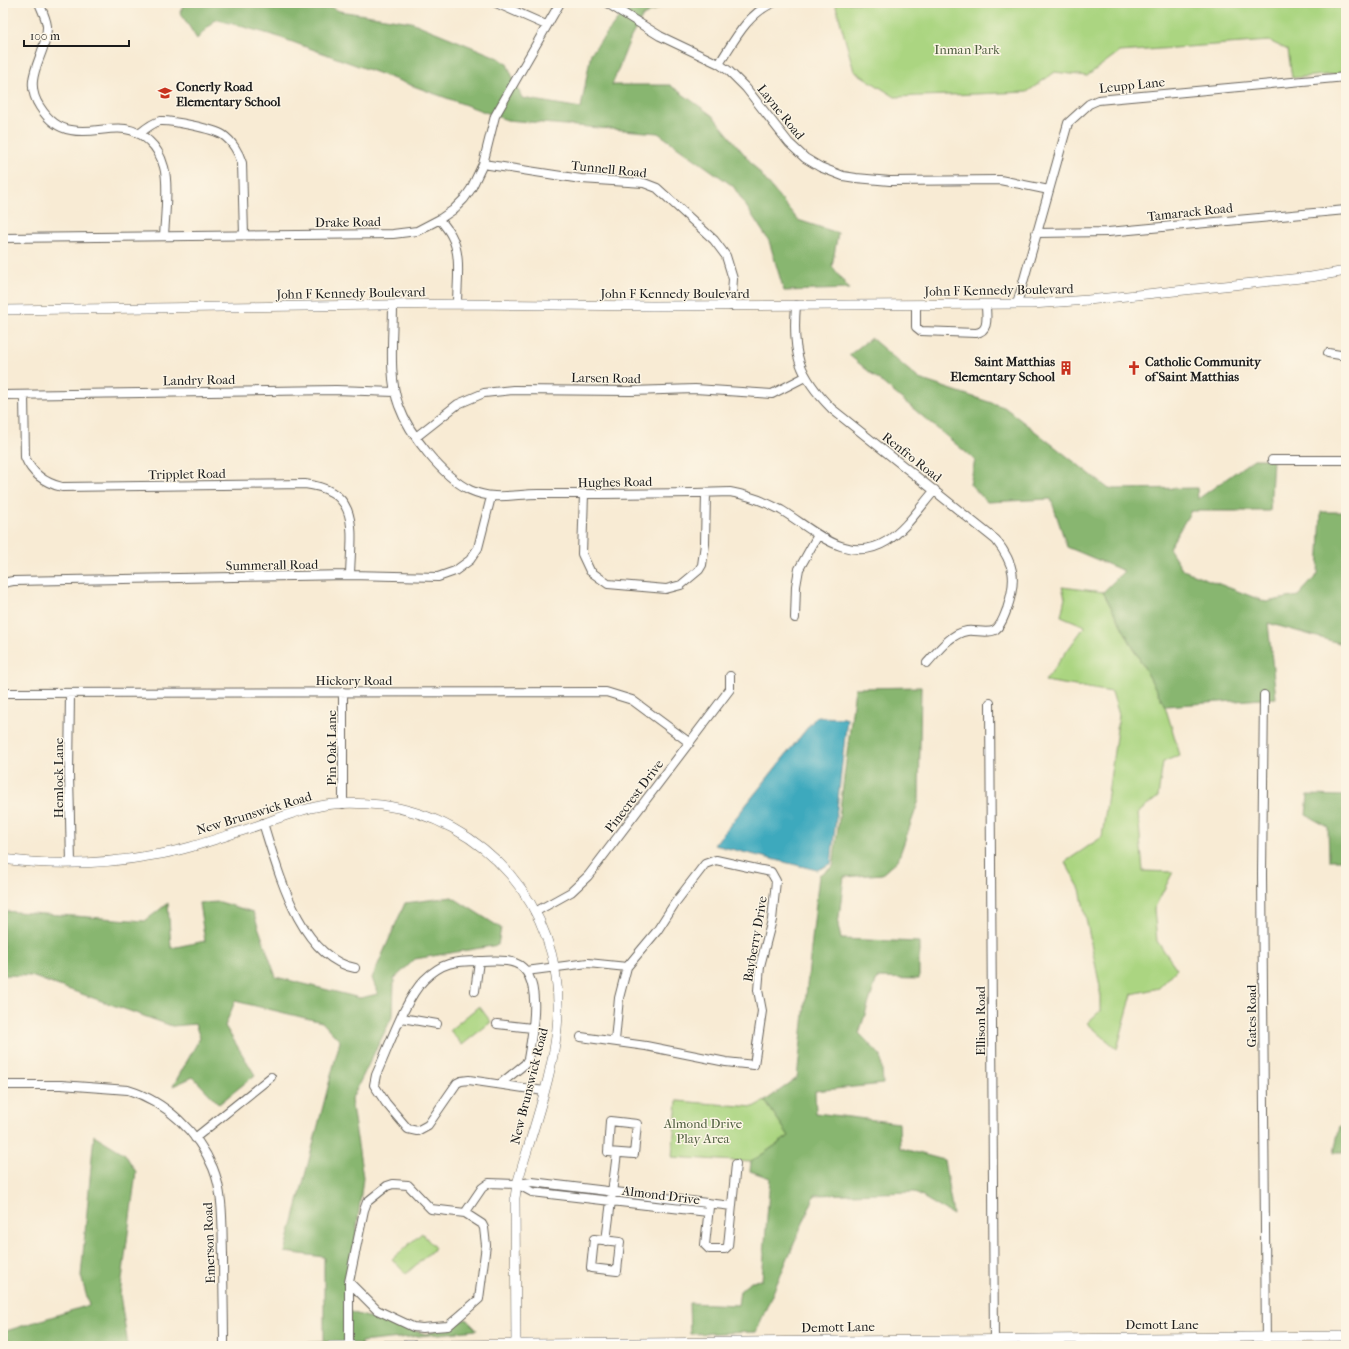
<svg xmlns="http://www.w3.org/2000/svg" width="1349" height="1349" viewBox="0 0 1349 1349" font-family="'IM FELL French Canon',serif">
  <rect width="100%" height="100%" fill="#fcf5e5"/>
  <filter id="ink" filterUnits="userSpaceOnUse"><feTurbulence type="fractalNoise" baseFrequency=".025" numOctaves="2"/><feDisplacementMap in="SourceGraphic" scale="8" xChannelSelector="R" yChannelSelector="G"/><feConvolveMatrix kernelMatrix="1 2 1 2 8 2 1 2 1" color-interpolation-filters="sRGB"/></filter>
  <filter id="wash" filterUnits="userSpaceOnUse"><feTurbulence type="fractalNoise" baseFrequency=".012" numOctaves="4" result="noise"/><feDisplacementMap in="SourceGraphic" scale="16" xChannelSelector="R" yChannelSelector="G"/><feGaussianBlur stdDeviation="0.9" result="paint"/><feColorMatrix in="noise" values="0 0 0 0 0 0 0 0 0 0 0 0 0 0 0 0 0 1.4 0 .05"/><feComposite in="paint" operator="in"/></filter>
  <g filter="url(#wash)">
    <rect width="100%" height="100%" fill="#f8ebd4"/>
    <!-- green -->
    <path fill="#abd581" stroke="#64784e" d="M835,3H1346V73L1292,78L1288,50L1269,41L1119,52L1087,76L1055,72L1027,92L895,97L854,71Z
      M1062,587L1103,592L1165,706L1180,755L1163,762L1158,797L1138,813L1143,871L1173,872L1154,909L1157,941L1177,969L1159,988L1132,994L1117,1049L1087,1023L1100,1011V987L1080,889L1065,862L1102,837L1119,715L1112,692L1045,681L1085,626L1061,616L1065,598Z
      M479,1006L491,1022L462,1045L450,1030Z
      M677,1101L754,1107L765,1101L789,1136L751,1162L672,1157Z
      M422,1233L435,1248L406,1274L392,1259Z"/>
    <!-- forest -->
    <path fill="#88b66f" stroke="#526946" d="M185,3H323L339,11L411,22L499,58L507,64L522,98L581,108L591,53L631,3H669L643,16L631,37L612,85H670L713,116L798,220L838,233L832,266L849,289L784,291L769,241L733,186L658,133L507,120L276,36L215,19L197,39L180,12Z
      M871,338L919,379L1004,407L1109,489L1197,488L1198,499L1254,459H1273L1270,511H1191L1169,548L1183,570L1266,602L1298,596L1318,574L1321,512H1346V645L1268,623L1276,698L1165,706L1103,592L1124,571L1067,547L1051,499L987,502L970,484L975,460L849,355Z
      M921,687L919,800L898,860L882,874L844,877L838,925L841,939L919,942V979L877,978L859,1033L881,1056L883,1084L815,1091L816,1113L899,1123L900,1148L944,1160L953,1215L914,1192L815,1195L756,1332L690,1334L689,1303L738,1305L740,1291L751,1281L762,1280L770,1178L750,1171L751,1162L789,1136L765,1101L797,1078L819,875L833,867L855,688Z
      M1308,795L1346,796V860H1329L1328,827L1306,815Z
      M452,897L501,928L498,945L415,959L394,979L393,1015L351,1100L363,1177L347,1311L426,1334L466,1319L477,1330L361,1342V1346H201L324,1342V1257L285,1252L340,1041L322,1022L235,1001L225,1026L255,1075L219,1104L193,1077L173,1086L200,1038L195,1024L172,1026L31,976L3,975V911L145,921L168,903L171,948L205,941L199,903L220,902L253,912L276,977L360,998L378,994L372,978L405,903Z
      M1346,1124V1152H1334L1340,1126Z
      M94,1135L125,1154L136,1172L120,1295L128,1346H3V1332L89,1305L81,1276Z"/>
    <!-- water -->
    <path fill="#3da9bd" stroke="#2c626c" d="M816,717L847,718L831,864L817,870L714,845Z"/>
  </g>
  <g filter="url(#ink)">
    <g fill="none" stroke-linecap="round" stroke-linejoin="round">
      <defs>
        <path id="minor" d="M39,3C42,10 46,18 47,26C48,55 20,77 40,107C47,118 57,128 71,130C99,136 124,117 149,141C157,148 161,156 164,167C169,184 165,217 164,236
          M496,3L546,25
          M607,3L660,36L719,64L729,71L746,88L789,143L805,158L820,167L843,176L856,178L890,181L1000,180L1049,190
          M719,64C734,41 747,14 773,3
          M139,134C145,129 152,123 160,121C171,120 214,129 223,135C232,141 239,153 242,163L244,235
          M483,164L581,179L644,183L657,188L714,240L726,256L733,279L731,306
          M440,219C443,224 448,229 451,235C462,254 457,283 457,304
          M1036,233L1108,232L1346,210
          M3,238L393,234L417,231L440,219L453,210L464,199L471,189L483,164L495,116L560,3
          M1017,304L1068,123L1089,104L1098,100L1346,77
          M796,305C792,353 798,375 832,409L996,540C1015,565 1017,579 1007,609C1004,616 1002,625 995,630C988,634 976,630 967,631C950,634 938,651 927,663
          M916,305V327L921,331L976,333C990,331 986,316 986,305
          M393,306C393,336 388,378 399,406C409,434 443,477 470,490C494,501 514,494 538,494C602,494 666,494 730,492C748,495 764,501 781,510C813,529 847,566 887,541C906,529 920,507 935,490
          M1328,353L1346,356
          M3,395L336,390L395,392
          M24,395L25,457C32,474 45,483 62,487L305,484C362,491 351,532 350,575
          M416,437L458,404L484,393L513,390L631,391L695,389L772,394L805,377
          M1272,460H1346
          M584,494L582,554L590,571L608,584L666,589L681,585L699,570L702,565L705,544L706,493
          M3,583L13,581L350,575L438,577L455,571L470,560L478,548L491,497
          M795,618L796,586L799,569L818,535
          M3,693L606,692L632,700L690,743
          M70,693L69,774L71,863
          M1264,695L1262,874L1266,1346
          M990,703L994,1346
          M343,804V692
          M263,823C278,870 299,957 355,968
          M535,912L571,892L588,876L727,693L730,689V676
          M526,971L588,963L627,967
          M475,991L479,961
          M402,1018L437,1024
          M497,1024L532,1028
          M581,1037L646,1046L726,1062L754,1065L762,1011L758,990L760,966L772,920L776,881L771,872L716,860L705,864L675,903L657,931L627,967L619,998L615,1041
          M500,1084L525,1064L528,1059C532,1036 545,974 515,963C505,959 490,961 479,961C455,961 442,962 424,980C405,999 388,1049 376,1075L374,1085L386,1103L408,1129L417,1131L428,1125L457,1083L461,1081L469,1080L544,1091
          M3,1085H61L128,1090C165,1101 198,1132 213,1168C224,1195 222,1226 223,1255C223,1285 224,1316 224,1346
          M610,1121L637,1124L634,1154L608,1152Z
          M195,1138L271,1077
          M517,1184L532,1192L708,1212
          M709,1207L705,1245L709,1249H725L728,1246L736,1164
          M465,1213L482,1188L489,1183L517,1184L532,1182L732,1206
          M594,1239L620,1242L617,1271L591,1268Z
          M606,1241L617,1153
          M349,1346V1282L364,1210L367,1202L387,1186L393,1184L408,1185L431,1209L465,1213L482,1224L484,1228L486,1245L479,1299L448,1326L422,1328L413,1327L377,1310L349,1282"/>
        <path id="tertiary" d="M3,310L457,304L652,306L1032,304L1088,300L1311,277L1346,271
          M3,859C53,866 105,864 154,855C182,851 210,841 238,832C265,824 292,811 320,806C340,802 361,803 381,805C485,819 561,906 558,1012C557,1065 532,1132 517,1184L515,1198L516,1346
          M330,1346L1346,1336"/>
      </defs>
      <!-- minor casing -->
      <use href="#minor" stroke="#69645c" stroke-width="10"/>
      <!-- tertiary casing -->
      <use href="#tertiary" stroke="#69645c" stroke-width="10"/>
      <!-- minor -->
      <use href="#minor" stroke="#fff" stroke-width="8"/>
      <!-- tertiary -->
      <use href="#tertiary" stroke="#fff" stroke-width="9"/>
    </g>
  </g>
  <!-- icons -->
  <defs>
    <symbol id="school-bare" viewBox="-9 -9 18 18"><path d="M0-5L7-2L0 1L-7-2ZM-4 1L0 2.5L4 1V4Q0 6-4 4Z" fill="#c8321e" stroke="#fcf5e5" stroke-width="2.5" paint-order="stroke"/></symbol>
    <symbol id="building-bare" viewBox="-9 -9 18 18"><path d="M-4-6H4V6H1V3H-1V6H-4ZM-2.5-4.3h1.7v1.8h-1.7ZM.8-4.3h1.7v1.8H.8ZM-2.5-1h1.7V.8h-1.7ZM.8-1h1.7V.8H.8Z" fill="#c8321e" stroke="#fcf5e5" stroke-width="2.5" paint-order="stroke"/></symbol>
    <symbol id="church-bare" viewBox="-9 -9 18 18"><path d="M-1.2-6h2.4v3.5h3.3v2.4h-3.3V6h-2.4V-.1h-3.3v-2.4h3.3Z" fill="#c8321e" stroke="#fcf5e5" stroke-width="2.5" paint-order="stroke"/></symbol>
  </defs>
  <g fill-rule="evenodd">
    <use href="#school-bare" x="155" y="83" width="20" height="20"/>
    <use href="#building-bare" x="1056" y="358" width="20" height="20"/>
    <use href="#church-bare" x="1124" y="358" width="20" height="20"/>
  </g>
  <g text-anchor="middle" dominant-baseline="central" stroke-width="3" stroke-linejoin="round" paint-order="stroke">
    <!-- park labels -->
    <g font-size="13" fill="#4e5d3f" stroke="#fcf5e5">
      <text x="967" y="49">Inman Park</text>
      <text x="703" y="1123">Almond Drive<tspan x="703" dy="15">Play Area</tspan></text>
    </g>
    <!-- street labels -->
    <g font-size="13" fill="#1c1c1c" stroke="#fcf5e5">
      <text transform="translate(1132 85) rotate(-6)">Leupp Lane</text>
      <text transform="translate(781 112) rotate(51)">Layne Road</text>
      <text transform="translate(609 169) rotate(6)">Tunnell Road</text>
      <text transform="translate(1190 212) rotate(-6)">Tamarack Road</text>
      <text transform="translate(348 222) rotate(-1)">Drake Road</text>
      <text transform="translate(999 290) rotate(-1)">John F Kennedy Boulevard</text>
      <text transform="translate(351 293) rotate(-1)">John F Kennedy Boulevard</text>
      <text x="675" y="293">John F Kennedy Boulevard</text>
      <text transform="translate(606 378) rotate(1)">Larsen Road</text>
      <text transform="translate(199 380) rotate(-1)">Landry Road</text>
      <text transform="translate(912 457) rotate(38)">Renfro Road</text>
      <text transform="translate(187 474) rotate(-1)">Tripplet Road</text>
      <text transform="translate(615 482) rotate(-1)">Hughes Road</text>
      <text transform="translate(272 565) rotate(-1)">Summerall Road</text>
      <text x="354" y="680">Hickory Road</text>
      <text transform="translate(331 748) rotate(-90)">Pin Oak Lane</text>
      <text transform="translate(58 778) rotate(-90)">Hemlock Lane</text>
      <text transform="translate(634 796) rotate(-53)">Pinecrest Drive</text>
      <text transform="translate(254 813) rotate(-17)">New Brunswick Road</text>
      <text transform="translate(755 939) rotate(-80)">Bayberry Drive</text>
      <text transform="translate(1251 1016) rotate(-90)">Gates Road</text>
      <text transform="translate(980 1021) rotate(-90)">Ellison Road</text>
      <text transform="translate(529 1086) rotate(-76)">New Brunswick Road</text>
      <text transform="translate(661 1195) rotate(7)">Almond Drive</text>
      <text transform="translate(209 1243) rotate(-92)">Emerson Road</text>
      <text x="1162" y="1324">Demott Lane</text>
      <text transform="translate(838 1327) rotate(-1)">Demott Lane</text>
    </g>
    <!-- poi labels -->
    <g font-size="13" font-weight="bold" fill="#1c1c1c" stroke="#fcf5e5" text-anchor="start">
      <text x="176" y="86">Conerly Road<tspan x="176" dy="15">Elementary School</tspan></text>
      <text x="1055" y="361" text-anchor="end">Saint Matthias<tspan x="1055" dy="15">Elementary School</tspan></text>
      <text x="1145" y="361">Catholic Community<tspan x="1145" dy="15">of Saint Matthias</tspan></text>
    </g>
  </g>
  <!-- margin -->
  <rect width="1349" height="1349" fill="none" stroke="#fcf5e5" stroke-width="16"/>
  <!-- scale -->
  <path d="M24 40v6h105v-6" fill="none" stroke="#1c1c1c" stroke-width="2"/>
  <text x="30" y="40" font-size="12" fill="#1c1c1c" stroke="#fcf5e5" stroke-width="3" paint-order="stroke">100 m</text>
</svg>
